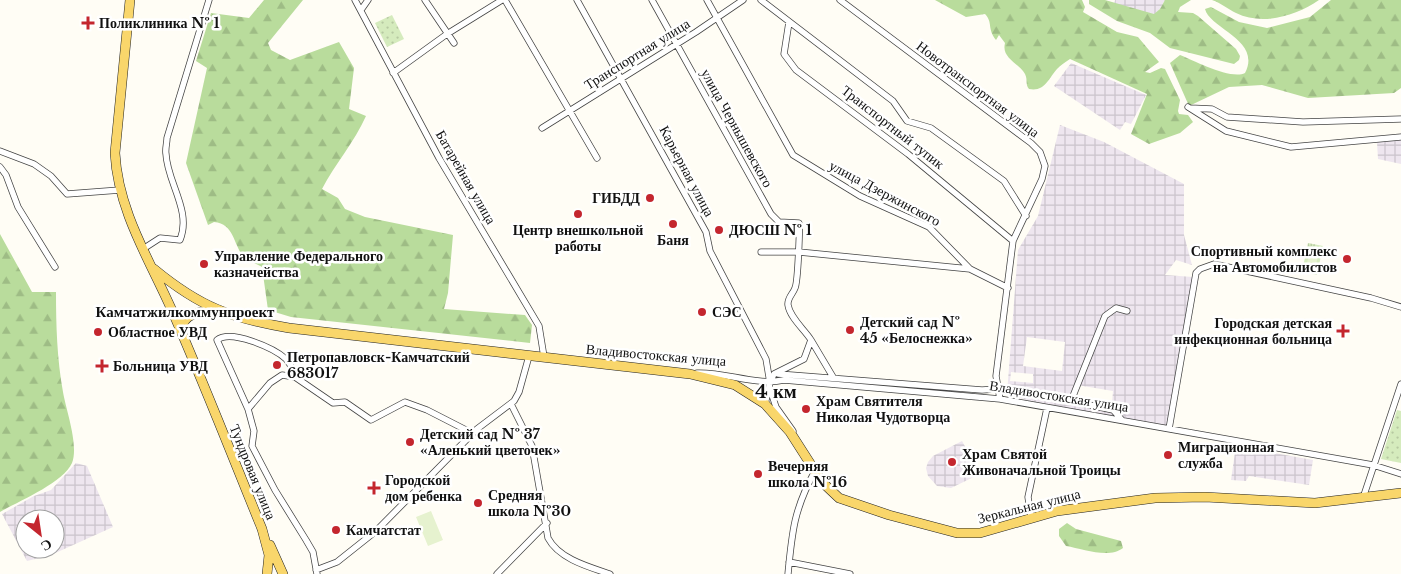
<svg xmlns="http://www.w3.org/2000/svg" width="1401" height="574" viewBox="0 0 1401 574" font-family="'Libre Baskerville',serif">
  <defs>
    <pattern id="industrial-grid" width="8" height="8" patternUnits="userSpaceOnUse" patternTransform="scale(1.25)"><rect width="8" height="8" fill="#eee6ef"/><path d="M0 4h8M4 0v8" fill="none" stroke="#cbc4cc"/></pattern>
    <pattern id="grass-tufts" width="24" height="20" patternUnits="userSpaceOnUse" patternTransform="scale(1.25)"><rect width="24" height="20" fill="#d5ebbd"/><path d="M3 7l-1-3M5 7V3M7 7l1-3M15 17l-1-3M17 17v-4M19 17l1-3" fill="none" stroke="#b6c8a1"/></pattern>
    <pattern id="forest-firs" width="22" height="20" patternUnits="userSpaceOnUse" patternTransform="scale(1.25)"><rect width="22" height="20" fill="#b9dc9c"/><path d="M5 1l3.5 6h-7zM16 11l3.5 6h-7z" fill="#9ebc85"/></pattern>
    <pattern id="park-dots" width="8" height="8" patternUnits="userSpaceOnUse" patternTransform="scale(1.25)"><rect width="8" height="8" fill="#d5ebbd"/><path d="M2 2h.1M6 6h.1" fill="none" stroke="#b6c8a1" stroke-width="1.8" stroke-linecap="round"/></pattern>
  </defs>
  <rect width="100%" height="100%" fill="#fffdf5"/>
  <!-- industrial -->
  <path fill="url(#industrial-grid)" fill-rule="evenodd" d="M1115,0H1165L1160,9L1154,15L1114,5Z
    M1071,63L1146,95L1131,124L1125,122L1120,130L1054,86Z
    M1060,125L1104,142L1184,184V235L1192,265L1176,260L1165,275L1193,277L1167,426L1030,401L1007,394L1018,250L1038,216ZM1027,337L1065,342L1062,371L1023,366ZM1011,372L1033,374V383L1010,381ZM1077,385L1113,391L1112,404L1075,398Z
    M1401,139V164L1378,159L1377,142Z
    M962,441L980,474L951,488L937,486L928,476L926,468L928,462L933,456Z
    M1242,447L1313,460L1309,485L1249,476L1246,481L1231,480L1235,452Z
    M76,463L87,466L113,527L51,555L27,561L2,514L34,496L51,490ZM25,519H55V549H25Z"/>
  <!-- grass -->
  <path fill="url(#grass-tufts)" d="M1308,243L1323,246L1317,275L1302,272Z"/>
  <!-- forest -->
  <path fill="url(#forest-firs)" d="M264,0H303L268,43L271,50L290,60L339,42L354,68L349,109L366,116C354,143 335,164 322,189L338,198L345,209L365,217L453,235L448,293L444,309L525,315L532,325L530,343L291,317L268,310L262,267C257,264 248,261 244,257C233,245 235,224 214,222L208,225L186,163L207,68L196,61L211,13L249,18Z
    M935,0H1082L1085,7L1083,12L1117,32L1138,37L1159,62L1145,72L1150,73L1161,68L1165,69L1180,100L1178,111L1179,114L1188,115L1193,122L1180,133L1149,144L1131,134L1147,94L1070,59C1065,62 1060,66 1057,69C1048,79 1045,92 1029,89C1025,84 1028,80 1025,74C1019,63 1001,58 1005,43L999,35L996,40C987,29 993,22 985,14L966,17Z
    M1089,0H1105L1154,14L1160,9L1165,0H1191L1180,7L1178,12L1193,13L1198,16L1236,49L1240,56L1239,60L1234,64L1170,48L1150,33L1117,21L1089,4Z
    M1212,0H1319C1296,16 1262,26 1236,13C1228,9 1221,3 1212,0Z
    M1331,0H1401V88L1394,93L1308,98L1262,85L1229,87L1189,106L1170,63L1180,55C1195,61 1231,80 1245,73C1262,40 1210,29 1205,9L1211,7L1239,22L1267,28L1310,17Z
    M0,234L32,292H56C56,325 57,359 63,392C66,410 79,445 72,463C63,483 19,501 0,512Z
    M1067,523L1076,529L1121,541L1123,548C1109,559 1083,549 1066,546L1059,536V529Z"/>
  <!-- park -->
  <path fill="url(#park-dots)" d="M392,15L404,39L387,47L375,23Z
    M1397,410L1401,411V463L1381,459Z"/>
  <!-- pitch -->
  <path fill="#e6f2cf" d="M1310,249L1319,251L1315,270L1306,268Z
    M431,511L443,540L428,546L416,517Z"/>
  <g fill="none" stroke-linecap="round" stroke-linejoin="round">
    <defs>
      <path id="street" d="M355,0L439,158L539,326L544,357
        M425,0L454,43
        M505,0L597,158
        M577,0L706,232L710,251L766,359L770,383L765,404
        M652,0L771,214L779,222L799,223C800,226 798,282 795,288C793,294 787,298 788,305C790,318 805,330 811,340L804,359L774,374L770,383
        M707,0L793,155L860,196L929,227L970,269L1008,288
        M761,0L893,101L907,121L931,128L1004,181L1026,216
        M840,0L1031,143L1040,152L1045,166L1042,179L1013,241L996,376L1000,399
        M361,10L368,0
        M789,22L784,54L796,70L908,154L1013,241
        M393,73L447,34L502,0
        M1188,107L1226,131L1291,147L1401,137
        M1190,108L1212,109L1227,117L1303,122L1401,119
        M542,128L696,32L743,0
        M0,151L34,164L51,176L67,194L120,190
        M0,167L6,175L18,207L55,267
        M143,249L160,238L180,240C192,211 167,182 166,154C165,149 167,143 167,138L209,0
        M761,252H799L970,269
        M811,340L833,377
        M697,373C727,372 755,386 784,380L1000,399L1373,465L1401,474
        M778,374L982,390L997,389
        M295,377C293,370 291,364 286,359C274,348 231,329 217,340L248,409L254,431L252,446L275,490L306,540L313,552L317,574
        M770,389L776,407L793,431
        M511,404L532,446L548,538C559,559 589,567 610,574
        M248,409L270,383L282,375L295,377L333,403L345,402L371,420L405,402L427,410L472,433
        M1122,420L1113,410L1071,401L1105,316L1116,308L1127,311
        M1169,429L1196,273L1200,269L1214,264L1371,298L1401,307
        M1363,498L1401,384
        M1031,517L1028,497L1047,408
        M789,562L850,574
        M316,570L337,562L376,531L477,429L514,401L519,392L529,356
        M497,574L547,523
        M788,574C792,532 794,509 815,471"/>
      <path id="primary" d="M130,0L115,153C118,212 151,262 174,315C205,386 233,458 262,529L269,555L267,574
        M154,269C200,307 230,318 289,328L690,374L735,385L765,404L790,432L822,482L839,498L889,515L957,533H980L1057,511L1155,498L1205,497L1315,503L1401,493
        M181,330C184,312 201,312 217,310
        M270,545L283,574"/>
    </defs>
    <!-- street casing -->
    <use href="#street" stroke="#444" stroke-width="7"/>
    <!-- primary casing -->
    <use href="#primary" stroke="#222" stroke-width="10"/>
    <!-- street -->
    <use href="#street" stroke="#fff" stroke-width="5.5"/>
    <!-- primary -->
    <use href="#primary" stroke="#f9d66b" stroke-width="9"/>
  </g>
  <!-- markers -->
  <g fill="#c4262e" stroke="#fff" stroke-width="2">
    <path d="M85.5 15.5h5v5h5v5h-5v5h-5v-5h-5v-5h5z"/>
    <circle cx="650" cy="198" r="5"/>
    <circle cx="578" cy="214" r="5"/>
    <circle cx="673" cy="224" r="5"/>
    <circle cx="719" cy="230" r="5"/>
    <circle cx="1347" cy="259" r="5"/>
    <circle cx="204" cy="264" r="5"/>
    <circle cx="702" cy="312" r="5"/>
    <circle cx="850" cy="330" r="5"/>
    <path d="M1340.5 323.5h5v5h5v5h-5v5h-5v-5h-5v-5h5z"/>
    <circle cx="98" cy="332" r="5"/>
    <circle cx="277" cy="365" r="5"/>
    <path d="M99.5 358.5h5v5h5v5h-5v5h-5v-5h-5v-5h5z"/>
    <circle cx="806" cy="409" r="5"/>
    <circle cx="410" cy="442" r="5"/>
    <circle cx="1168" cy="455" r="5"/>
    <circle cx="952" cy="462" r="5"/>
    <circle cx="758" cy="474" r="5"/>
    <path d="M371.5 480.5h5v5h5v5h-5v5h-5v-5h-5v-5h5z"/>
    <circle cx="478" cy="503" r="5"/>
    <circle cx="336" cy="530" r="5"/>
  </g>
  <g text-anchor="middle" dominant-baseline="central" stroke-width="5" stroke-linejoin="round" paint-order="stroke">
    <!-- poi labels -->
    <g font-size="14" font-weight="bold" fill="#111" stroke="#fff" text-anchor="start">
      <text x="99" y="23">Поликлиника № 1</text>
      <text x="640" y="198" text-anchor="end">ГИБДД</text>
      <text x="578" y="230" text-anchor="middle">Центр внешкольной<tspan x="578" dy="16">работы</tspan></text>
      <text x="729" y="230">ДЮСШ № 1</text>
      <text x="673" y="240" text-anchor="middle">Баня</text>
      <text x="1337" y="251" text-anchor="end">Спортивный комплекс<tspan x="1337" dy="16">на Автомобилистов</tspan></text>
      <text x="214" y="256">Управление Федерального<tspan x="214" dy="16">казначейства</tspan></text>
      <text x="712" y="312">СЭС</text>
      <text x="860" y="322">Детский сад №<tspan x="860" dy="16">45 «Белоснежка»</tspan></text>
      <text x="1332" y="323" text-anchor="end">Городская детская<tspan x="1332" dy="16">инфекционная больница</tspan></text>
      <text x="108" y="332">Областное УВД</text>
      <text x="287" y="357">Петропавловск-Камчатский<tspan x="287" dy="16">683017</tspan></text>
      <text x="113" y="366">Больница УВД</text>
      <text x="816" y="401">Храм Святителя<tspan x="816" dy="16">Николая Чудотворца</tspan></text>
      <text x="420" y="434">Детский сад № 37<tspan x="420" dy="16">«Аленький цветочек»</tspan></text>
      <text x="1178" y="447">Миграционная<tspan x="1178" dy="16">служба</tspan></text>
      <text x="962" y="454">Храм Святой<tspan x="962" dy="16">Живоначальной Троицы</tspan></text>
      <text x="768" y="466">Вечерняя<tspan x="768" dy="16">школа №16</tspan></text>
      <text x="385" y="480">Городской<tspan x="385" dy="16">дом ребенка</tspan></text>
      <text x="488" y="495">Средняя<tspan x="488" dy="16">школа №30</tspan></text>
      <text x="346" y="530">Камчатстат</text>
    </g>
    <!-- street labels -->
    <g font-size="14" fill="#111" stroke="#fff">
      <text transform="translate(637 54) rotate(-32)">Транспортная улица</text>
      <text transform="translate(978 89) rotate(37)">Новотранспортная улица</text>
      <text transform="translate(893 127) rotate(38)">Транспортный тупик</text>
      <text transform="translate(737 128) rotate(61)">улица Чернышевского</text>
      <text transform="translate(687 171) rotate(62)">Карьерная улица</text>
      <text transform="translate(466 177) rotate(60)">Батарейная улица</text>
      <text transform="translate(885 193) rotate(28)">улица Дзержинского</text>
      <text transform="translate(656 355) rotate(5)">Владивостокская улица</text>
      <text transform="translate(1059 396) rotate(9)">Владивостокская улица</text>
      <text transform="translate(253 472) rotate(68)">Тундровая улица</text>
      <text transform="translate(1029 506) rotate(-14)">Зеркальная улица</text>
    </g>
    <!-- neighbourhood labels -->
    <g font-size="15" font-weight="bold" fill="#111" stroke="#fff">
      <text x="185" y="311">Камчатжилкоммунпроект</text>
    </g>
    <!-- district labels -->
    <g font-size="19" font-weight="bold" fill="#111" stroke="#fff">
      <text x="776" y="391">4 км</text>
    </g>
  </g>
  <!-- north arrow -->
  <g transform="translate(40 534) rotate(150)"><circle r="24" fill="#ffffff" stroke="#a0a0a0"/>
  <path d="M0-4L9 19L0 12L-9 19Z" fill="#c4262e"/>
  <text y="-8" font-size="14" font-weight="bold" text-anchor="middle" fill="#111111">С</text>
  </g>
</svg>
